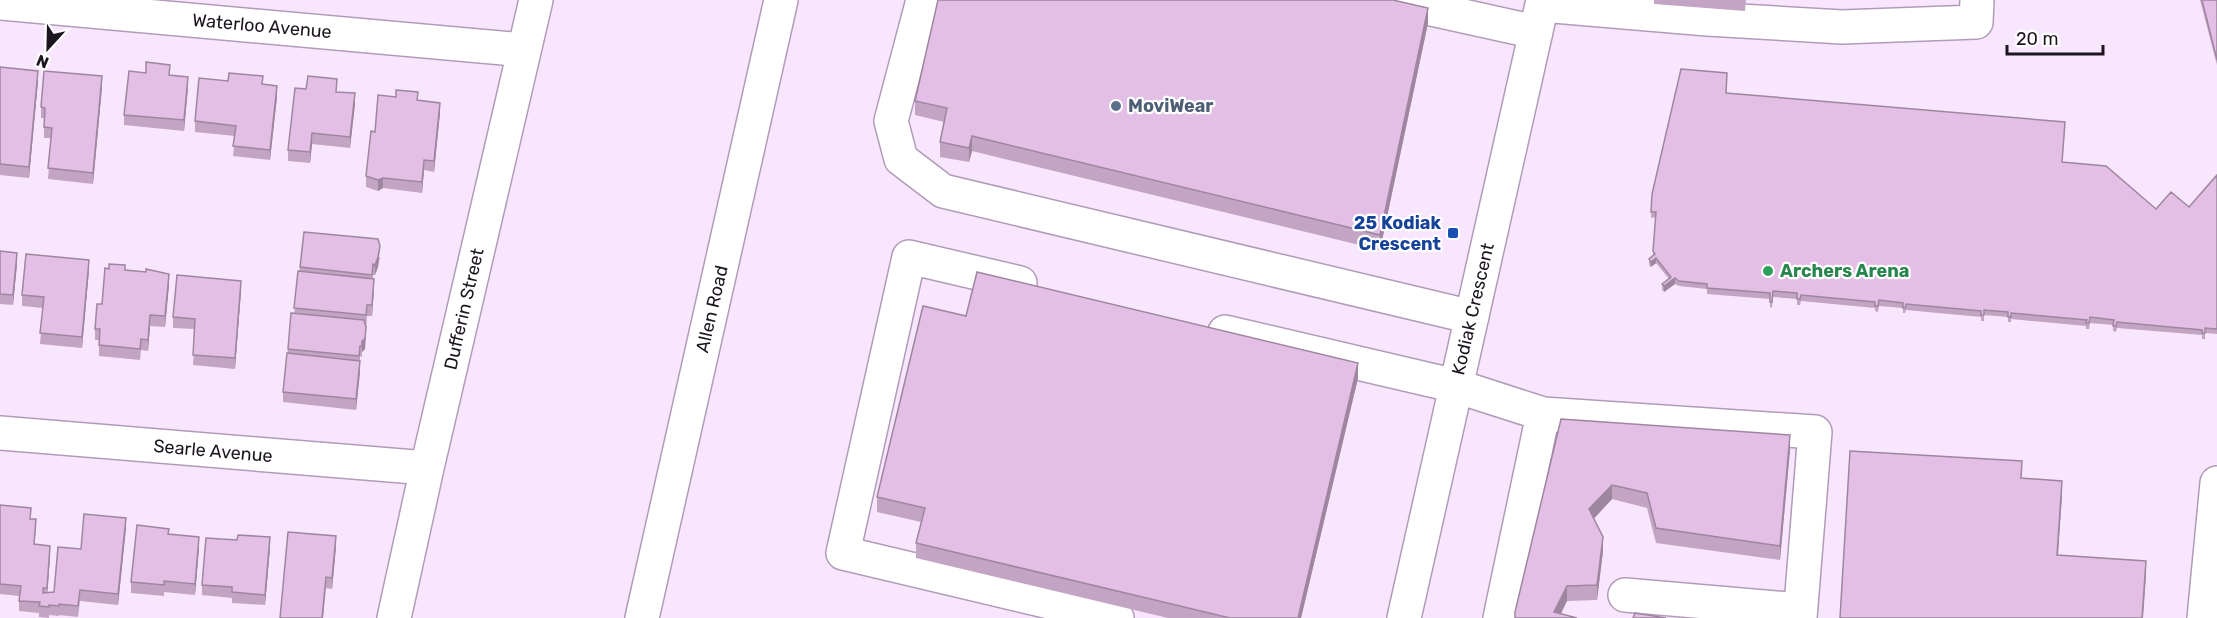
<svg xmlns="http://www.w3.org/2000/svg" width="2217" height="618" viewBox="0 0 2217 618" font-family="Rubik,sans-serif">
  <rect width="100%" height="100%" fill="#f8e6ff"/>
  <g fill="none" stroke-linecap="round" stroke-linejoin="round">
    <defs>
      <path id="minor" d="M923,0L891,121L901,159L943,191L1472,317
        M1390,0L1536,32
        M0,3L524,50
        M1542,5L1707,19L1842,27L1976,22L1977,0
        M1020,283L909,257L843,553L1117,618
        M1225,332L1456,386L1543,414L1815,432L1800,618
        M0,433L427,468
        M1625,595L1800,610
        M394,618L427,468L536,0
        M1404,618L1543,0
        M1500,618L1543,414
        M2204,618L2217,483"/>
      <path id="major" d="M642,618L781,0"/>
    </defs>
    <!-- minor casing -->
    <use href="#minor" stroke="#b09cb9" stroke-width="36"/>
    <!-- major casing -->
    <use href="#major" stroke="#b09cb9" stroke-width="36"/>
    <!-- minor -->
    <use href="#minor" stroke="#fff" stroke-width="33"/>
    <!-- major -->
    <use href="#major" stroke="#fff" stroke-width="33"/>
  </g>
  <!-- wall -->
  <path fill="#c3a4c5" d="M1654,0H1746L1745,11L1654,4Z
    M2200,0H2217V65Z
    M1428,23L1380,250L972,151L969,162L940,157V142L944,122L915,115V101Z
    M0,67L38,81L29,178L0,175Z
    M170,75L188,87L184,131L124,125V115Z
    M1727,79L1726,93L2065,128L2062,162L2156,209L2189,207L2217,175V334L2205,333V339H2202V335L2117,328L2116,332L2113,331V325L2090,323L2089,329H2086V326L2011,319V322H2008V317L1984,315V321H1981V317L1906,310L1905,313H1903V308L1879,306L1878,312L1875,311V308L1801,301L1800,305H1797V299L1773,297L1772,308L1770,307V299L1707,294V289L1679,286L1675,284L1664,292L1662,290V284L1669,279L1656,263L1651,267L1649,265V259L1653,256L1656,217L1651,218L1652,194Z
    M263,84L277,97L270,160L233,156L235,136L195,132V121Z
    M102,87L93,184L48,179L51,138H44V118H41V107Z
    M337,92L355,104L350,148L312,144L310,163L288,161V150Z
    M418,100L440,113L434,172L424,170L422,193L383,188L378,191L366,187V176L375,132Z
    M0,251L17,264L13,305L0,304Z
    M380,257L378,267L375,275H373L374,289L372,316H367L365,349L362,352V357L360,356V372L356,410L283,402V392L288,349L294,314L300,267Z
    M89,270L82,348L40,344L43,308L22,306V295Z
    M125,271L169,285L165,327L150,326L148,351L141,350L140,360L99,356V340H95V329L102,304Z
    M241,291L235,369L193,365L195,329L173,328V317Z
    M966,316L1358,378L1301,618H1168L916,558V543L921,522L877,512V497Z
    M1561,419L1790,450L1780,560L1656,543L1647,508L1612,499L1594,518L1603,551L1597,600L1567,601L1515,618Z
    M0,505L31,519L36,530L34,544L50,556L47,593L54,592L81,549L126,528L118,605L80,601L78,617L59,615V616L49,615V618L39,617V613L19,611V596L0,594Z
    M169,534L199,548L195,595L164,592V596L131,593V582Z
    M336,547L332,589L326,588L323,618H280Z
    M270,548L265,605L232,603V598L202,595V585Z"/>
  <!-- shaded-wall -->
  <path fill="#9f86a0" d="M1428,8V23L1380,250V235Z
    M38,71V81L29,178V167Z
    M102,76V87L93,184V173Z
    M188,77V87L184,131V120Z
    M277,86V97L270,160V150Z
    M355,93V104L350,148V137Z
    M440,103V113L434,172V161Z
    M312,133V144L310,163V152Z
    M972,136V151L969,162V148Z
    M424,160V170L422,193V182Z
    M383,178V188L378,191V180Z
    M380,246L378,267L375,275V265Z
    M17,253V264L13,305V295Z
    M1656,258V263L1651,267V262Z
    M89,260V270L82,348V337Z
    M169,274V285L165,327V316Z
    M1675,278V284L1664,292V286Z
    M374,279V289L372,316V305Z
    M241,281V291L235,369V358Z
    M150,315V326L148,351V340Z
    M366,327L365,349L362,352V341Z
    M360,361V372L356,410V399Z
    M1358,363V378L1301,618H1298Z
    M1790,435V450L1780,560V546Z
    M2062,481V496L2057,570V555Z
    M1612,485V499L1589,524V509Z
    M126,518V528L118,605V594Z
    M336,536V547L332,589V578Z
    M199,537V548L195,595V584Z
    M270,537V548L265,605V595Z
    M1603,537V551L1597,600V585Z
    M50,546V556L47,599V588Z
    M2146,561V576L2143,618H2142Z
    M326,577L323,618H322Z
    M1567,586V601L1559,618L1554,612Z"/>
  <!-- building -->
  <path fill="#e3bfe5" stroke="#9f86a0" stroke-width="1.5" d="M938,0H1393L1428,8L1380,235L972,136L969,148L940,142L947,108L915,101Z
    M2202,0H2217V60Z
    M146,62L170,65L169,75L188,77L184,120L124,115L129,71L146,73Z
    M0,67L38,71L29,167L0,164Z
    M1681,69L1727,73L1726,93L2065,122L2062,162L2106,166L2156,209L2171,192L2189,207L2217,175V329L2205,328V333H2202V330L2117,322L2116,326H2113L2114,320L2090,317L2089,323H2086L2087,320L2011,313V317H2008V312L1984,310V315H1981V311L1906,304L1905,308H1903V303L1879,300L1878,306H1875V302L1801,295L1800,299H1797V293L1773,291L1772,302H1770V293L1707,288V284L1679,281L1675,278L1664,286L1662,284L1671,277L1656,258L1651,262L1649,259L1655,254L1653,251L1656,212H1651L1652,194Z
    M44,71L102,76L93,173L48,168L52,128L44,127L45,108L41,107Z
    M229,73L263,76L262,84L277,86L270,150L233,146L236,126L195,121L199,78L228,81Z
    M308,76L337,79L336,92L355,93L350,137L312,133L310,152L288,150L295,88L306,89Z
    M396,90L418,92L417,100L440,103L434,161L424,160L422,182L383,178L378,180L366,176L371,131L375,132L378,95L396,97Z
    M304,232L378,239L380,246L378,257L375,265L373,264L372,275L300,267Z
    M0,251L17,253L13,295L0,294Z
    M26,254L89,260L82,337L40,333L44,297L22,295Z
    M109,264L125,265V270L146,272V269L169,274L165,316L150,315L148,340L141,339L140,349L99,345L100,329H95L97,304H102L105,268L109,269Z
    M298,271L374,279L372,305H367L366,315L294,308Z
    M977,272L1358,363L1298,618H1230L916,543L925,508L877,497L923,306L966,316Z
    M177,275L241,281L235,358L193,355L195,319L173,317Z
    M291,313L364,320L366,327L365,339L362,341V346H360L359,356L288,349Z
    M287,353L360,361L356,399L283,392Z
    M1561,419L1790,435L1780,546L1656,528L1647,493L1612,485L1589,509L1603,537L1597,585L1567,586L1554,612L1577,618H1515V612Z
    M1850,451L2022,461L2021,478L2062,481L2057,555L2146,561L2142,618H1840Z
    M0,505L31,508L30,519H36L34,544L50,546L47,588H43V593L54,592L58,547L81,549L84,514L126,518L118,594L80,590L78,606L59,604V606L49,605V607L39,606L40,602L19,601L21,586L0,584Z
    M137,525L169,529L168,534L199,537L195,584L164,581V585L131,582Z
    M288,532L336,536L332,578L326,577L322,618H280Z
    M238,535L270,537L265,595L232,592V587L202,585L206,538L237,540Z
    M1635,613L1666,618H1633Z"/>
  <!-- markers -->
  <circle fill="#5c6f8a" stroke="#fff" stroke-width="2" cx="1116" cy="106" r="6"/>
  <rect fill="#1a4fb4" stroke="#fff" stroke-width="2" x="1447" y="227" width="12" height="12" rx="3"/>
  <circle fill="#2e9e5b" stroke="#fff" stroke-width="2" cx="1768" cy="271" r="6"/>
  <g text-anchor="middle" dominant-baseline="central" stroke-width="4.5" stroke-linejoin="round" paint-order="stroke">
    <!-- street labels -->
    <g font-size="18" fill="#1c151f" stroke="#fff">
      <text transform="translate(262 26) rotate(5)">Waterloo Avenue</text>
      <text transform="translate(464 309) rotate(-77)">Dufferin Street</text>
      <text transform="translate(712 309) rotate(-77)">Allen Road</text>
      <text transform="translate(1473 309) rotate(-77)">Kodiak Crescent</text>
      <text transform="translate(213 451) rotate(5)">Searle Avenue</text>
    </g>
    <!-- service labels -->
    <g font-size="18" font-weight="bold" fill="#4e5e75" stroke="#fff" text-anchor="start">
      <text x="1128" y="106">MoviWear</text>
    </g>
    <!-- transit labels -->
    <g font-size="18" font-weight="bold" fill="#164399" stroke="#fff" text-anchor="end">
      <text x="1441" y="223">25 Kodiak<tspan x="1441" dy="21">Crescent</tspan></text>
    </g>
    <!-- leisure labels -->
    <g font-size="18" font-weight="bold" fill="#27864d" stroke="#fff" text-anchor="start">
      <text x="1780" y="271">Archers Arena</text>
    </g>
  </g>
  <!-- north arrow -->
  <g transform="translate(48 48) rotate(202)" stroke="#ffffff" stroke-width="4.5" paint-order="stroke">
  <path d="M0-4.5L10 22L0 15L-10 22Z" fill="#1c151f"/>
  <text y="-9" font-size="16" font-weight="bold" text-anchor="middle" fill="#1c151f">N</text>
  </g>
  <!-- scale -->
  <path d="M2007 45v9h96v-9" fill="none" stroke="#1c151f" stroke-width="3"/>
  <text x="2016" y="45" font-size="18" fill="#1c151f" stroke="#ffffff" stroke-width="4.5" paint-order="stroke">20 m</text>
</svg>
